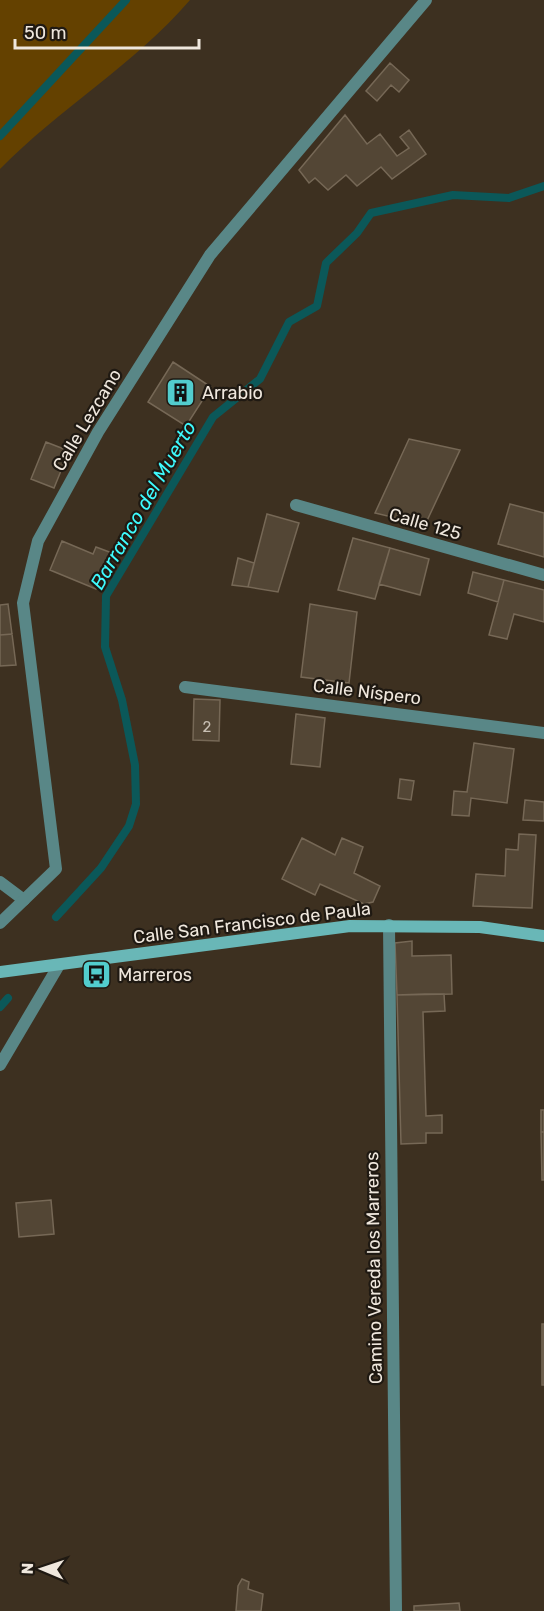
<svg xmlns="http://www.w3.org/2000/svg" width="544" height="1611" viewBox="0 0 544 1611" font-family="Rubik,sans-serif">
  <rect width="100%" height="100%" fill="#3d3020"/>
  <!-- green -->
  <path fill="#644100" d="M0,0H190C135,64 59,109 0,169Z"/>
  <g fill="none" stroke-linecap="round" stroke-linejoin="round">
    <!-- stream -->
    <path stroke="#0b5859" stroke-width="8" d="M0,136L126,0
      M56,917L101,868L129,826L136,804L135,765L122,700L105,647L106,596L213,417L260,379L289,322L317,306L326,263L357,233L371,213L453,195L509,198L544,186
      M0,1007L8,998"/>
  </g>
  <!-- building -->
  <path fill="#534635" stroke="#766856" stroke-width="1.5" d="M390,63L409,80L399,92L391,85L377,101L366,91Z
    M345,115L367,144L380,134L397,156L409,148L400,137L409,130L426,154L392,179L381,167L357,186L346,175L328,190L315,178L309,183L299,170Z
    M173,362L211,387L186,426L148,402Z
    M409,439L460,450L425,525L375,513Z
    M46,442L69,451L54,488L31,479Z
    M510,504L544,513V557L498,544Z
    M267,514L299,523L278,592L248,587Z
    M353,538L390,548L375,599L338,590Z
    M62,541L93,554L96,547L112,553L96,589L50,570Z
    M390,548L429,559L420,595L379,584Z
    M238,558L254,563L248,587L232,585Z
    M473,572L504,580L498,602L468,593Z
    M504,580L544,590V622L514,614L507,639L489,635Z
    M8,604L12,634L0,635V605Z
    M310,604L357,612L349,683L301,677Z
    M12,634L16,665L0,666V635Z
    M194,699L220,700L219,741L193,740Z
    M296,714L325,718L320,767L291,764Z
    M474,743L514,749L507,803L471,798L469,816L452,815L454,791L467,792Z
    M400,779L414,781L411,800L398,798Z
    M525,800L544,802V821L523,820Z
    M519,834L536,835L532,908L473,906L476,874L505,876L506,849L518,850Z
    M302,838L335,855L342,838L363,847L354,873L380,886L373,902L364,904L320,884L315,895L282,879Z
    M412,941V956L451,955L452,994L397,995L395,943Z
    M425,994H444L445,1011L423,1012L426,1116L442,1115V1133H426V1143L401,1144L397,995Z
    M541,1110H544V1132H541Z
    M541,1132H544V1180H542Z
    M51,1200L54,1234L19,1237L16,1203Z
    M542,1324H544V1385H542Z
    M242,1579L249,1582L248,1589L263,1594L261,1611H236L238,1586Z
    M459,1603L460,1611H414V1606Z"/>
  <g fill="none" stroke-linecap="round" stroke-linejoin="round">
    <!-- service -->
    <path stroke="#598787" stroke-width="12" d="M0,882L24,900"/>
    <!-- minor -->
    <path stroke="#598787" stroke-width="12" d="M296,505L544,575
      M185,687L544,733
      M0,923L56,869L23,603L38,541L98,432L210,255L426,0
      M389,925L396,1611
      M0,1065L59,965"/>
    <!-- secondary -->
    <path stroke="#69b7b7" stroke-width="12" d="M0,972L350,926L480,927L544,936"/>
  </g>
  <!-- icons -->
  <defs>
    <symbol id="building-square" viewBox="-11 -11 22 22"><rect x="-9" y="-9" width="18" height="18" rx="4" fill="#52cdce" stroke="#1f1912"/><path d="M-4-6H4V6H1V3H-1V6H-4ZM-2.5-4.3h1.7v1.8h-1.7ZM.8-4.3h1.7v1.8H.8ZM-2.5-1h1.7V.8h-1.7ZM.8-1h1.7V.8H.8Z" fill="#111"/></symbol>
    <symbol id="bus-square" viewBox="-11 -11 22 22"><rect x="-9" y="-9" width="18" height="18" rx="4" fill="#52cdce" stroke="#1f1912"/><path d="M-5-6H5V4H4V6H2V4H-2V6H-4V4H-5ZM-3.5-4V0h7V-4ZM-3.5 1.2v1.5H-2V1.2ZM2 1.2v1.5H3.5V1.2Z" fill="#111"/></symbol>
  </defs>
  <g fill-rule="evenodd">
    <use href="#building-square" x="164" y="376" width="33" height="33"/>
    <use href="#bus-square" x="80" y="958" width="33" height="33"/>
  </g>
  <g text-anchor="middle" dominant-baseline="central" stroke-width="4.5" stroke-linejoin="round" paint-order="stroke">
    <!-- number labels -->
    <g font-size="15" fill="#c8bfb3">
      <text x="207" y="727">2</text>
    </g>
    <!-- poi labels -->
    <g font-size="18" fill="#efe7dd" stroke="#1f1912" text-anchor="start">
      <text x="202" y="393">Arrabio</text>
      <text x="118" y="975">Marreros</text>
    </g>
    <!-- street labels -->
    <g font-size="18" fill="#efe7dd" stroke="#1f1912">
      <text transform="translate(87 420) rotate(-59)">Calle Lezcano</text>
      <text transform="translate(425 524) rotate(16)">Calle 125</text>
      <text transform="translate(367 692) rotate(7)">Calle Níspero</text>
      <text transform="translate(252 923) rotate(-7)">Calle San Francisco de Paula</text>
      <text transform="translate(374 1268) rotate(-91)">Camino Vereda los Marreros</text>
    </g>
    <!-- water labels -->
    <g font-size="20" font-style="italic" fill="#3efbfe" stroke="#1f1912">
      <text transform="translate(143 505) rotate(-60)">Barranco del Muerto</text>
    </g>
  </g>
  <!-- north arrow -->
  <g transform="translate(42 1569) rotate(272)" stroke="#1f1912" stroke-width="4.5" paint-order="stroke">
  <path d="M0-4.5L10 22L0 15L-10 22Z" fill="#efe7dd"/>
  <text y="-9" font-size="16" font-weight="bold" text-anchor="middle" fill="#efe7dd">N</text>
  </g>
  <!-- scale -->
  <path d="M15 39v9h184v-9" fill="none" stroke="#efe7dd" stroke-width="3"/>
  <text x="24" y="39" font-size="18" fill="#efe7dd" stroke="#1f1912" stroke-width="4.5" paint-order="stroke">50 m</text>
</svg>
